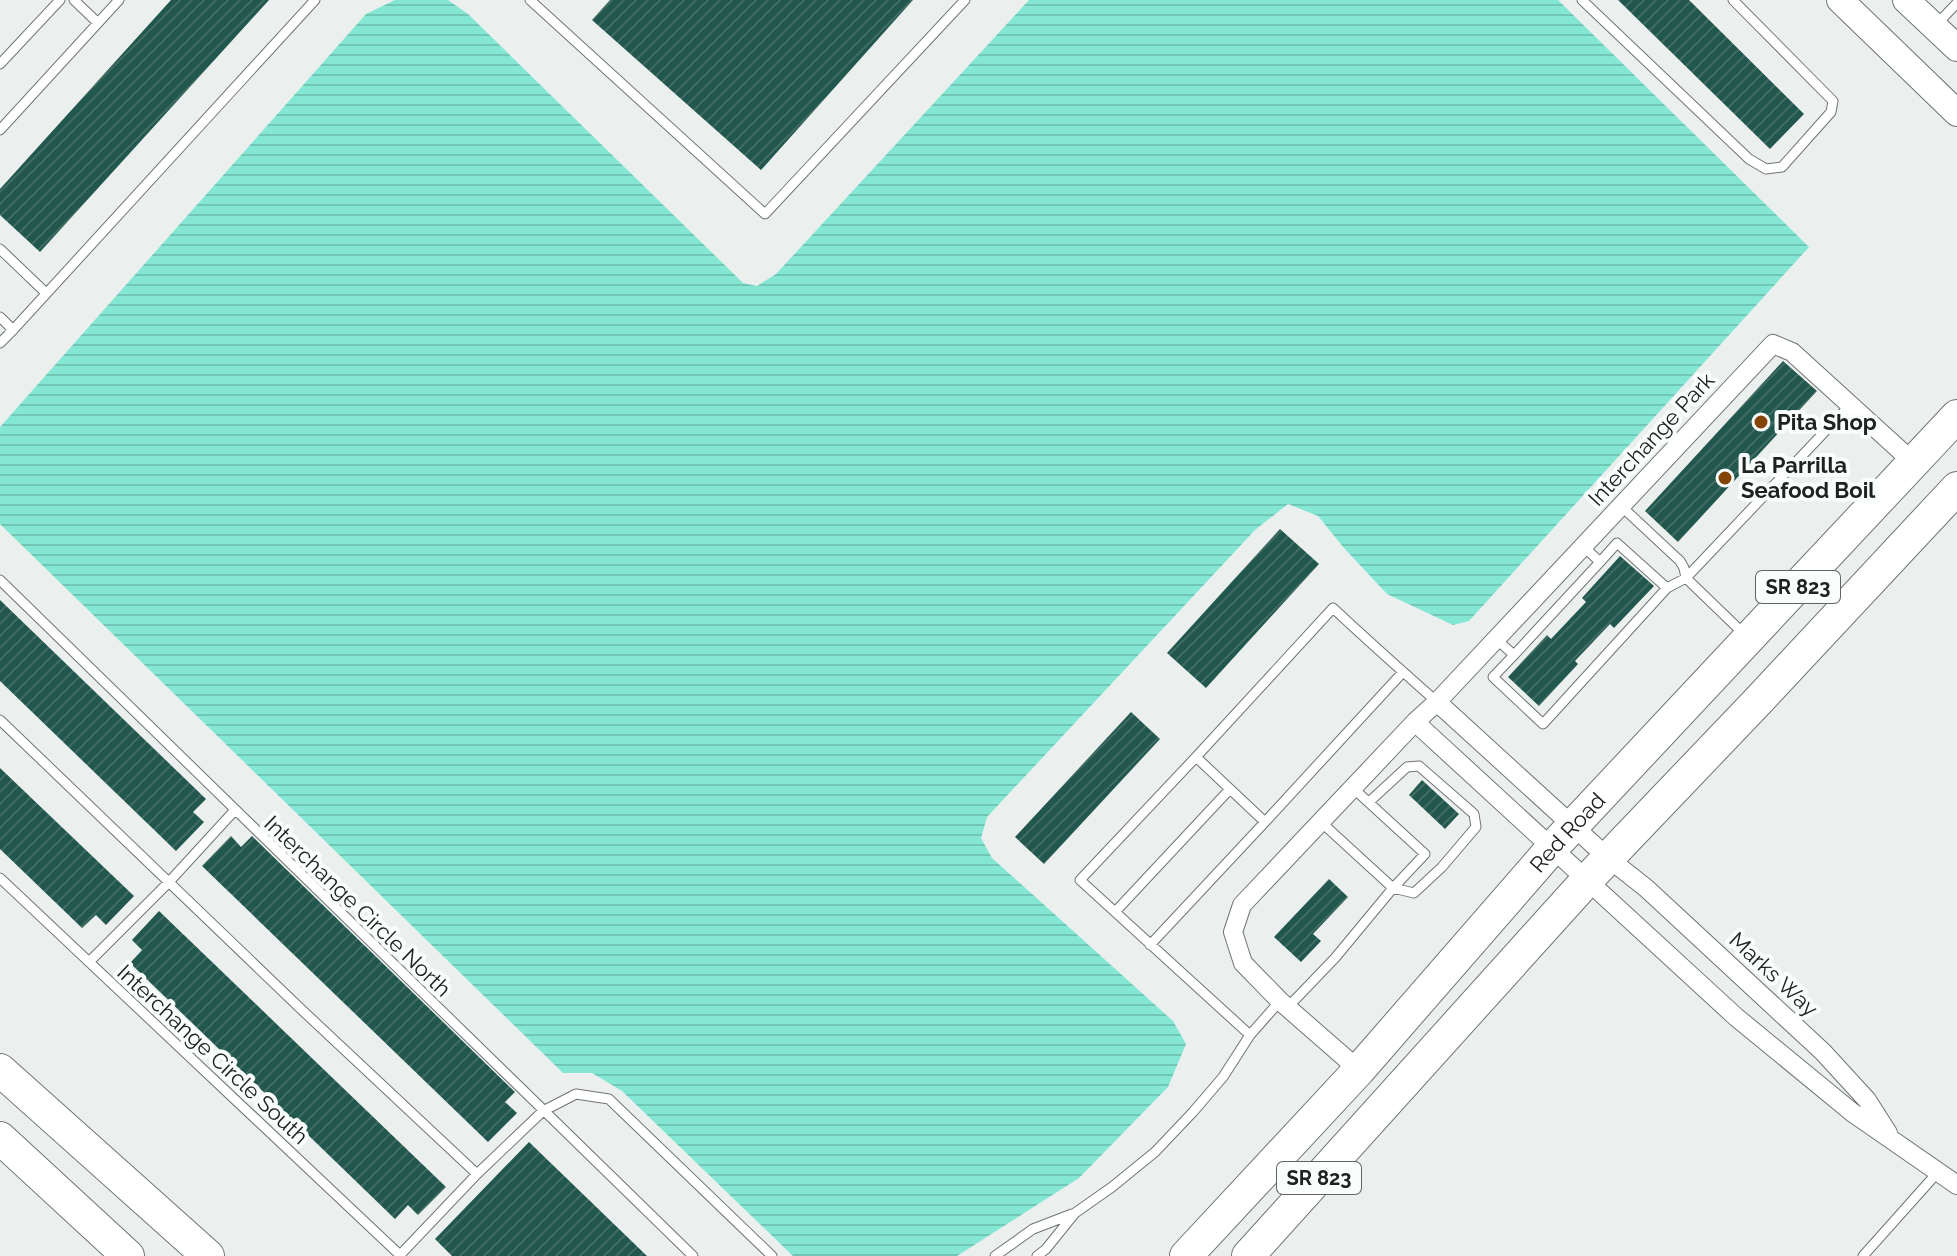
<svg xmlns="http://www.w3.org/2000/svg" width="1957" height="1256" viewBox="0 0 1957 1256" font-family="Raleway,sans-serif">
  <defs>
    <pattern id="water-rules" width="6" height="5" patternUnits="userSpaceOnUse" patternTransform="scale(2)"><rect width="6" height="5" fill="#83e7d4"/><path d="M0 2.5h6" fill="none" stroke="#71c6b6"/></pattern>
    <pattern id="building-hatch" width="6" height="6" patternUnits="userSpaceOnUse" patternTransform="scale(2)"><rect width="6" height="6" fill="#21574d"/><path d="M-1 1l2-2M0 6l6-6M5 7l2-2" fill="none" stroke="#406b63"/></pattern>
  </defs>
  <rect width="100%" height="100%" fill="#ebf0ef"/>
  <!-- water -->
  <path fill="url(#water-rules)" d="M395,0H448L468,14L743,283L757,286L776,274L1029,0H1558L1809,247L1469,621L1453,625L1387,594L1344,548L1318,516L1288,504L1255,530L987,817L981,838L992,858L1173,1021L1186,1044L1168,1087L1079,1178L957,1256H793L622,1091L592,1073H563L0,524V427L366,14Z"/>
  <!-- building -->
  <path fill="url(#building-hatch)" d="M171,0H269L40,252L0,215V189Z
    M610,0H913L761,170L592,20Z
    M1618,0H1689L1804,114L1770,149Z
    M1783,361L1817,391L1678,542L1645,511Z
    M1280,529L1319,564L1206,688L1167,653Z
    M1620,556L1654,586L1614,628L1610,624L1575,661L1578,664L1539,706L1508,677L1547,635L1551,639L1586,602L1582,598Z
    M0,600L206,799L193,812L204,822L176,851L0,681Z
    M1131,712L1160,739L1044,864L1015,837Z
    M0,768L134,896L106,925L96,915L82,928L0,849Z
    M1422,780L1459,814L1445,829L1409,795Z
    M231,836L241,847L252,836L515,1092L505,1102L517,1113L488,1142L202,866Z
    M1329,879L1348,897L1313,934L1321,941L1301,962L1274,937Z
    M159,911L446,1187L418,1215L408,1205L395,1219L130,963L142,950L132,940Z
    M529,1142L647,1256H452L435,1239Z"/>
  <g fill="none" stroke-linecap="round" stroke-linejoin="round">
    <defs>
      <path id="lane" d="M74,0L98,23
        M530,0L765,214L965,0
        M1582,0L1749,159L1766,169L1782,167L1831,112L1833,101L1733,0
        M1937,24L1957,3
        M0,64L60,0
        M0,130L119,0
        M0,249L46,293
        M0,317L13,330L315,0
        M0,343L13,330
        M1621,506L1680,561L1684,568L1686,578
        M1600,562L1617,543L1667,588
        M1686,578L1850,405
        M0,580L693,1256
        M1496,639L1514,655L1493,677L1543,724L1667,588L1686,578L1744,634
        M1514,655L1600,562L1583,546
        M1403,672L1265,822L1196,757L1333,608C1367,640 1402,671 1437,702
        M0,720L302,1010L477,1174
        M1196,757L1080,880L1250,1035
        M1321,822L1393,888L1425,854L1354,789
        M0,878L401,1256
        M1115,912L1230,789
        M1150,945L1265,822
        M89,962L169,882L235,810
        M1288,1007L1335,958L1393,888L1414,893L1442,867L1476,827L1474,814L1419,766L1407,767L1369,802
        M400,1255L477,1174L543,1111L576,1094L609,1099L772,1256
        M995,1256L1033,1229L1072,1214
        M1037,1256L1046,1249L1075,1213L1112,1187L1155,1152L1193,1112L1223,1077L1250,1035L1280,1001
        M1863,1256L1938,1172"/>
      <path id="street" d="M1437,702L1608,858L1646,888L1823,1052L1867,1100L1888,1133
        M1415,722L1736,1017L1853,1113L1957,1185
        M1359,1070L1280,1001L1243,963L1233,932L1242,905L1415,722L1437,702L1773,344L1792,352L1914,463"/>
      <path id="primary" d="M1840,0L1957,113
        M1906,0L1957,48"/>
      <g id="highway">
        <path d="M0,1070L208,1256"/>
        <path d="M0,1138L128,1256"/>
        <path id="s1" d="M1186,1256L1359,1070L1553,847L1957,416"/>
        <path d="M1248,1256L1588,879L1759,700L1957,488"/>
      </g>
    </defs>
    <!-- lane casing -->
    <use href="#lane" stroke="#707473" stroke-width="11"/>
    <!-- street casing -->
    <use href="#street" stroke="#707473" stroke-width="20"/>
    <!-- primary casing -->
    <use href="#primary" stroke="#707473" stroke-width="28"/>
    <!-- highway casing -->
    <use href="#highway" stroke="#707473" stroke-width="34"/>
    <!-- lane -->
    <use href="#lane" stroke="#fff" stroke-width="9"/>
    <!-- street -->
    <use href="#street" stroke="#fff" stroke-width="18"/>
    <!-- primary -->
    <use href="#primary" stroke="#fff" stroke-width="26"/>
    <!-- highway -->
    <use href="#highway" stroke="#fff" stroke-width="32"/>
  </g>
  <!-- markers -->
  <g fill="#834309" stroke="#f9fdfc" stroke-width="3">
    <circle cx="1761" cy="422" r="8"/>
    <circle cx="1725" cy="478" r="8"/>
  </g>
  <g text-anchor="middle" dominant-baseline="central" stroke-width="8" stroke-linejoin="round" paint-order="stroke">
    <!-- shield labels -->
    <g fill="#f9fdfc" stroke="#616463" stroke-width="2">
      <rect x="1756" y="571" width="84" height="32" rx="6"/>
      <rect x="1277" y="1162" width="84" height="32" rx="6"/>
    </g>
    <g font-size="20" font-weight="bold" fill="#202221">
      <text x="1798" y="587">SR 823</text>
      <text x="1319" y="1178">SR 823</text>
    </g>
    <!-- poi labels -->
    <g font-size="22" font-weight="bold" fill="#202221" stroke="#f9fdfc" text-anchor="start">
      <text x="1777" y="422">Pita Shop</text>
      <text x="1741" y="465">La Parrilla<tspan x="1741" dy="25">Seafood Boil</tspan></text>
    </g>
    <!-- street labels -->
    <g font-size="22" fill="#202221" stroke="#f9fdfc">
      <text transform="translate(1651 439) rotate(-47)">Interchange Park</text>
      <text stroke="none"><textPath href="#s1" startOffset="570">Red Road</textPath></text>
      <text transform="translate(358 906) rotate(44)">Interchange Circle North</text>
      <text transform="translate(1774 974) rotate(43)">Marks Way</text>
      <text transform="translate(213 1054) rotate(43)">Interchange Circle South</text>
    </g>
  </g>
</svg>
